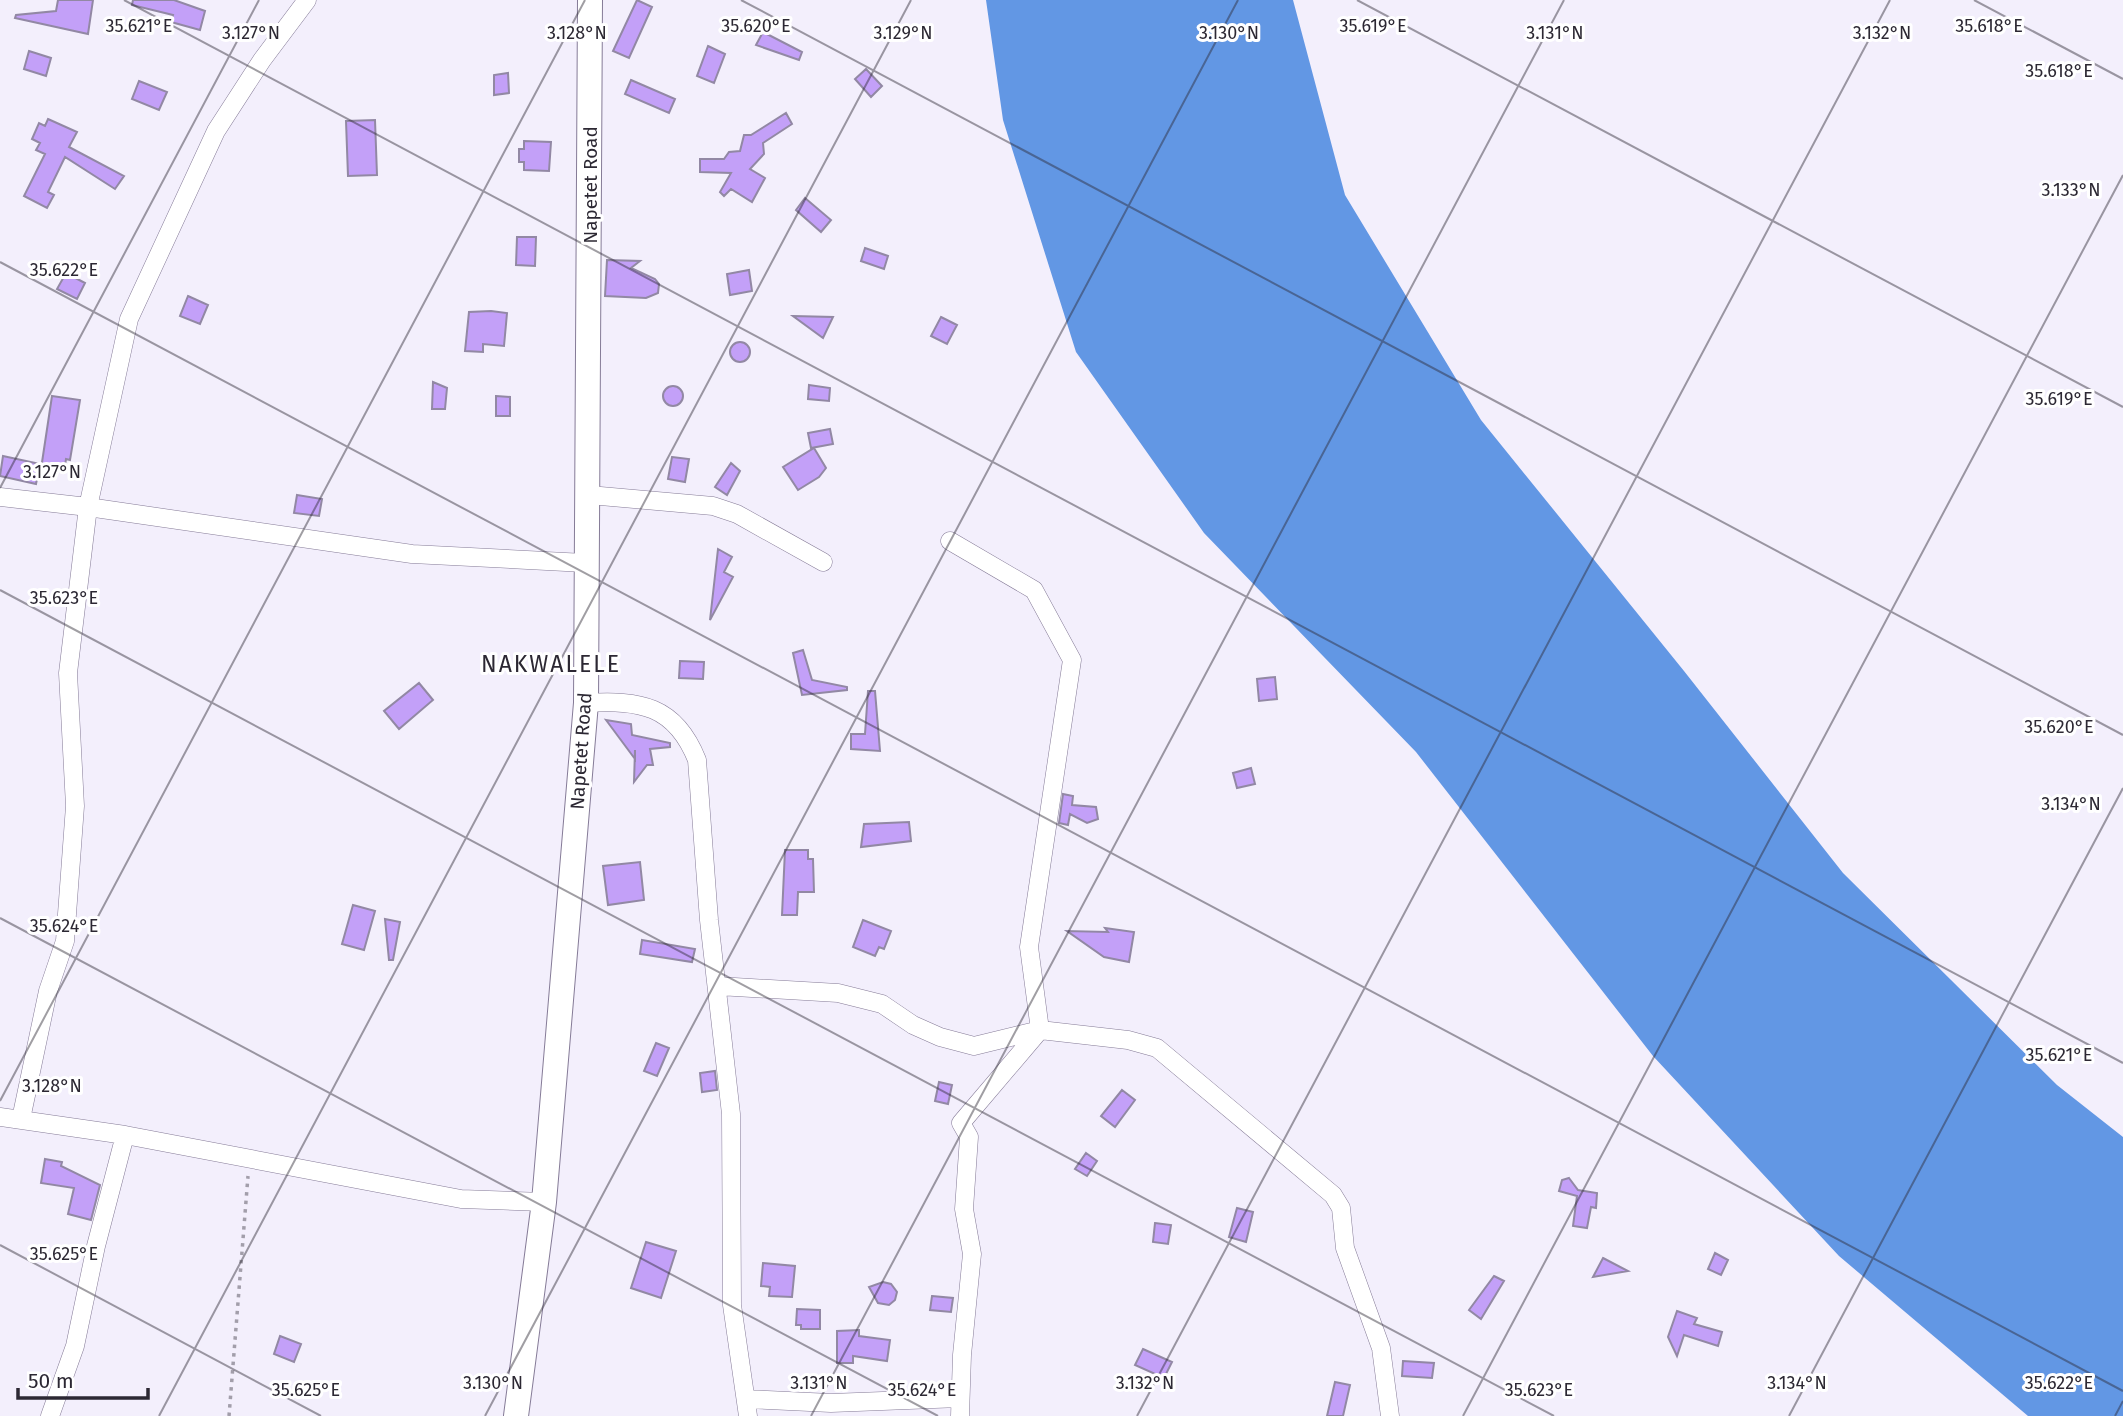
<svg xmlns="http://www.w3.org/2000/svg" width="2123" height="1416" viewBox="0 0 2123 1416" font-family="'Fira Sans',sans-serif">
  <rect width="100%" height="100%" fill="#f3effc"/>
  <!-- water -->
  <path fill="#6297e4" d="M986,0H1293L1345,195L1481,420L1684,671L1843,873L2057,1085L2123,1137V1416H2028L1839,1256L1653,1056L1416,752L1204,533L1076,352L1003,120Z"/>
  <!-- building -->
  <path fill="#c3a0f8" stroke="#9288a4" stroke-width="2" d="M58,0H93L88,34L15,18L16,15L56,11Z
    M133,0H174L205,11L200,30L171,22L173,15L132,5Z
    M637,0L652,7L629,58L613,51Z
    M763,32L802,52L799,60L756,45Z
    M708,46L725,54L714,83L697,76Z
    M29,51L51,58L46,76L24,69Z
    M866,69L882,86L871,97L855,79Z
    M508,73L509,93L494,95V75Z
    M631,80L675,99L669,113L625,94Z
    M139,81L167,92L159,110L132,99Z
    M786,113L792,124L763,143L764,154L750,169L765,178L752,202L731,189L724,196L720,192L731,173L700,172V159H724L729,152L740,151L744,135H751Z
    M48,119L77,132L69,147L124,176L115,189L65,157L48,192L54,195L47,208L24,196L45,154L36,150L40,143L32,139L39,123L45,126Z
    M375,120L377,175L348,176L346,121Z
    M524,141L551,142L549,171L524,170V162H519V149H524Z
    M805,198L831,220L821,232L796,210Z
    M517,237H536L535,266L516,265Z
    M865,248L888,256L884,269L861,261Z
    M607,260L640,261L631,268L655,279L659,284L658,293L646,298L605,296Z
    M749,270L752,291L730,295L727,274Z
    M66,273L85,283L77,299L57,289Z
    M188,296L208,305L200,324L180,316Z
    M491,311L507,313L504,346L483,344V352L465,351L469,312Z
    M793,316L833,317L823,338Z
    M941,317L957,325L947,344L931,336Z
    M730 352a10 10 0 1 1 20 0a10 10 0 1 1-20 0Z
    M433,382L447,388L445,409H432Z
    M809,385L830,388L829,401L808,399Z
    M663 396a10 10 0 1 1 20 0a10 10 0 1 1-20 0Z
    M52,396L80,400L70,460L66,459L64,472L41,469Z
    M496,396L510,397V416H496Z
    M830,429L833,444L811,448L808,433Z
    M814,448L826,468L819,477L798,490L783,467Z
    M3,456L40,464L36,484L0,476Z
    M672,457L689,459L685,482L668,479Z
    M731,463L740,471L727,495L715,487Z
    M297,495L322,499L319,516L294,513Z
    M718,549L732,557L724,572L733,577L710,620Z
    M803,650L812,680L847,687V690L802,695L793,653Z
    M680,661L704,662L703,679L679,678Z
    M1275,677L1277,699L1259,701L1257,679Z
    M419,683L433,700L399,729L384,711Z
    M868,691H875L880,751L851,749V734H865Z
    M606,720L631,724L632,735L670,743V747L650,749L653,765H647L634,782L635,750V759Z
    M1251,768L1255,784L1237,788L1233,773Z
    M1063,794L1073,796L1072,805L1096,807L1098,819L1087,823L1070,814L1068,825L1059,823Z
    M909,822L911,841L861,847L864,824Z
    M785,850H808V859H813L814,892H798L797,915H782Z
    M640,862L644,900L608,905L603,866Z
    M353,905L375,911L364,950L342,944Z
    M385,919L400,922L393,960H389Z
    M863,920L891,931L884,949L879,947L875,956L853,947Z
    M1105,928L1134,932L1129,962L1104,957L1067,931L1108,932Z
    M642,940L695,949L692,962L640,954Z
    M656,1043L669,1048L657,1076L644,1071Z
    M715,1071L717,1090L702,1092L700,1073Z
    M939,1082L952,1085L948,1104L935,1101Z
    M1122,1090L1135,1100L1115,1127L1101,1116Z
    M1086,1153L1097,1161L1087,1176L1075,1169Z
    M45,1159L62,1162L61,1166L100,1185L91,1220L68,1214L74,1188L41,1183Z
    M1569,1178L1578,1190L1597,1193L1596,1208L1591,1207L1587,1228L1573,1226L1577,1196L1559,1191L1562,1180Z
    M1237,1208L1253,1212L1246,1242L1229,1237Z
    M1155,1223L1171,1225L1168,1244L1153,1242Z
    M646,1242L676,1251L661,1298L631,1288Z
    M1715,1253L1728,1260L1721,1275L1708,1269Z
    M1603,1258L1628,1271L1593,1277Z
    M763,1263L795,1266L792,1297L769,1296L770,1287L761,1286Z
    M1494,1276L1504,1281L1481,1319L1469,1310Z
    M883,1282L891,1284L897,1292L895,1300L889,1305L878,1303L869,1287Z
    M932,1296L953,1298L951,1312L930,1310Z
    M797,1309L820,1310V1329H801V1325H796Z
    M1677,1311L1697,1318L1694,1324L1722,1332L1718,1346L1684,1335L1677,1356L1668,1337Z
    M859,1330V1336L890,1340L887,1361L853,1356V1363H837V1331Z
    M280,1336L301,1344L294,1362L274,1354Z
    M1143,1349L1172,1362L1164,1378L1135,1365Z
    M1403,1361L1434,1363L1432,1378L1402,1376Z
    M1335,1382L1350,1385L1343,1416H1327Z"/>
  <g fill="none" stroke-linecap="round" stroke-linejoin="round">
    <defs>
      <path id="minor" d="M589,495L713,506L737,514L823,562
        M0,497L88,507L412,554L585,563
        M950,541L1034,590L1072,660L1029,947L1040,1030L961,1123L969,1137L964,1209L972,1254L962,1355L960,1416
        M586,703C640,700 675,705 697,760L709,920L731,1114L732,1305L748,1416
        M718,986L838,993L882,1004L913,1025L940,1037L974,1046L1040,1030L1128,1040L1157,1048L1333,1195L1341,1208L1345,1248L1381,1348L1390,1416
        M0,1117L125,1135L461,1199L544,1202
        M21,1119L48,991L65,941L75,806L68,673L88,507L129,319L216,131L262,60L307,0
        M746,1399L831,1403L960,1398
        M50,1416L75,1346L96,1246L125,1135"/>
      <path id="secondary" d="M516,1416L544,1202L586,703L590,0"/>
    </defs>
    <!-- minor casing -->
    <use href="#minor" stroke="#857b97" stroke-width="19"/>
    <!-- secondary casing -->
    <use href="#secondary" stroke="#857b97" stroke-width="26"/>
    <!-- path -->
    <path stroke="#a29eaa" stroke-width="3.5" stroke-dasharray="3.5 5" stroke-linecap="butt" d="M229,1416L248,1176"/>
    <!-- minor -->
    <use href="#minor" stroke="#fff" stroke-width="18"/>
    <!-- secondary -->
    <use href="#secondary" stroke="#fff" stroke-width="24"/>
  </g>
  <!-- ticks -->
  <path fill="none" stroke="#2c2833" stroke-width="2" stroke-opacity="0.45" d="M124,0L2123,1063M741,0L2123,735M1357,0L2123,407M1974,0L2123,79M0,262L2123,1391M0,488L259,0M0,590L1554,1416M0,918L938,1416M0,1101L585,0M0,1245L321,1416M159,1416L911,0M485,1416L1238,0M811,1416L1564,0M1137,1416L1890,0M1463,1416L2123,175M1789,1416L2123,788M2115,1416L2123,1401"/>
  <g text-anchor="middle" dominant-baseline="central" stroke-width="6" stroke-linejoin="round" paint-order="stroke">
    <!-- street labels -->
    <g font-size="19" fill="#2c2833" stroke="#fff">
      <text transform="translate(590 185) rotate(-90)">Napetet Road</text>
      <text transform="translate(581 751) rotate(-86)">Napetet Road</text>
    </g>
    <!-- quarter labels -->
    <g font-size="23" letter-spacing="2" fill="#2c2833" stroke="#fff">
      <text x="551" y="664">NAKWALELE</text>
    </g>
  </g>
  <g font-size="18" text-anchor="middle" fill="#2c2833" stroke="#fff" stroke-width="6" stroke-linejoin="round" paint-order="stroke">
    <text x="756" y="32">35.620°E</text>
    <text x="1373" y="32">35.619°E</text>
    <text x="139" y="32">35.621°E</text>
    <text x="1989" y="32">35.618°E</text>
    <text x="251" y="39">3.127°N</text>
    <text x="577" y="39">3.128°N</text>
    <text x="903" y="39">3.129°N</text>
    <text x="1229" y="39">3.130°N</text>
    <text x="1555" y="39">3.131°N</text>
    <text x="1882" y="39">3.132°N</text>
    <text x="2059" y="77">35.618°E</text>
    <text x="2071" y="196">3.133°N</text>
    <text x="64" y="276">35.622°E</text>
    <text x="2059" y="405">35.619°E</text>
    <text x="52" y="478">3.127°N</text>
    <text x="64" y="604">35.623°E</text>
    <text x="2059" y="733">35.620°E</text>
    <text x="2071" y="810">3.134°N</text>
    <text x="64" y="932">35.624°E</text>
    <text x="2059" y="1061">35.621°E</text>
    <text x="52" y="1092">3.128°N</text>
    <text x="64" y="1260">35.625°E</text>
    <text x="2059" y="1389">35.622°E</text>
    <text x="493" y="1389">3.130°N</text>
    <text x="819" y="1389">3.131°N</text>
    <text x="1145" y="1389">3.132°N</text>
    <text x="1797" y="1389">3.134°N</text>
    <text x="306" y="1396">35.625°E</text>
    <text x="922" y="1396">35.624°E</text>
    <text x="1539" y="1396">35.623°E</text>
  </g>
  <!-- scale -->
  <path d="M18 1388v10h130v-10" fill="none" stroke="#2c2833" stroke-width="3.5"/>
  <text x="28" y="1388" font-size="21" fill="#2c2833" stroke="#ffffff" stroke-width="5" paint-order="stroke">50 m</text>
</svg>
